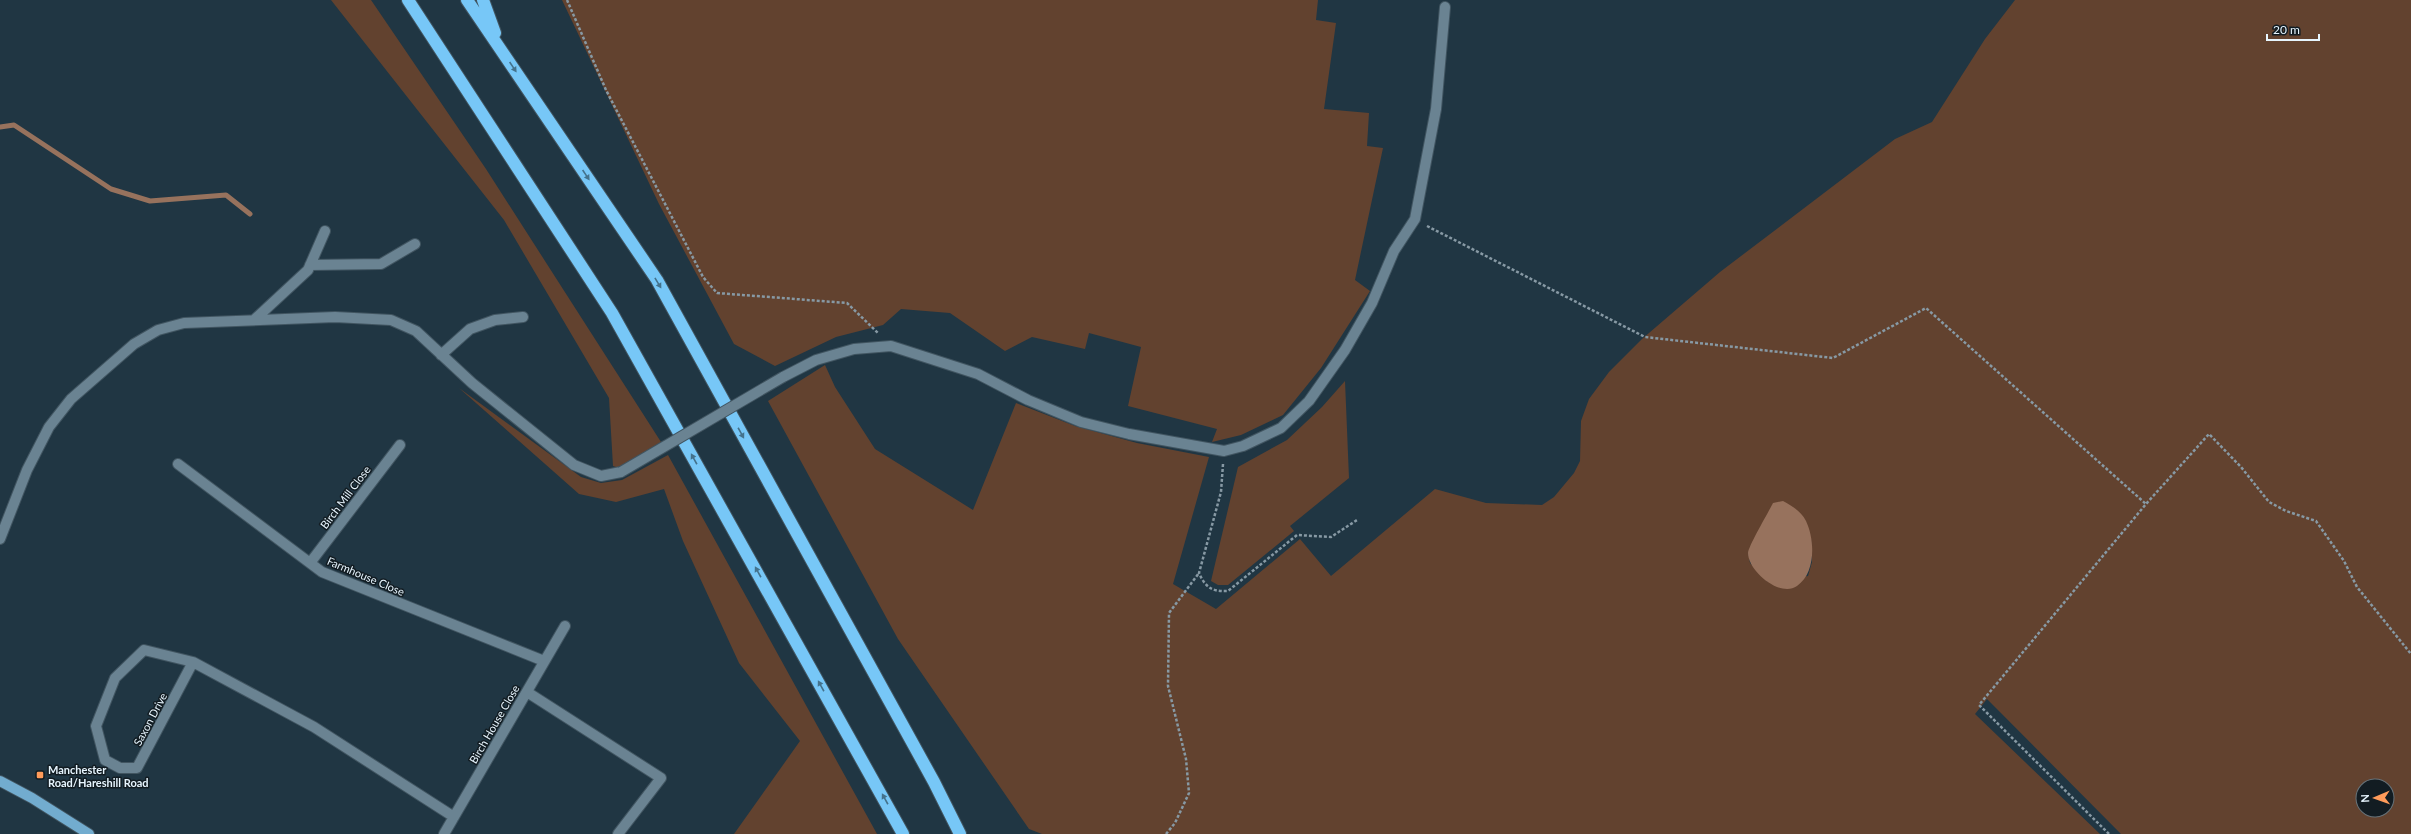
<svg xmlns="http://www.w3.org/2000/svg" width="2411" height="834" viewBox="0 0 2411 834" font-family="Lato,sans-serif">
  <rect width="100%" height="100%" fill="#203643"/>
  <!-- green -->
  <path fill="#62422f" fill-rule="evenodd" d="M331,0H371L486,169L661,442L619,468L613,466L609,398L504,220Z
    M562,0H1318L1316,20L1336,23L1324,109L1369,113L1367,146L1383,148L1355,280L1370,291L1321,368L1283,415L1241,435L1212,442L1217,429L1128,406L1141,347L1089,333L1085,349L1032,337L1005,351L950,313L901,309L883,325L836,337L775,366L734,344L659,204Z
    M2015,0H2411V834H2121L1987,699L1975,714L2100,834H1042L1029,829L898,639L768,401L825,365L835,387L875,449L973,510L1016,403L1075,426L1137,443L1209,457L1173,584L1216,609L1300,539L1331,576L1435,489L1486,503L1542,505L1554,497L1574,473L1580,461L1581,421L1589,399L1609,372L1642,339L1720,272L1895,139L1932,122L1985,39ZM1811,539L1812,562L1808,576L1768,582L1750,563L1748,552ZM2363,786H2387V810H2363Z
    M1345,381L1349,478L1290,526L1294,531L1228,585H1218L1211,581L1238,467L1287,440L1322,407Z
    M459,388L581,477L601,483L622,480L668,455L877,834H734L800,741L739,663L683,541L664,489L616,502L579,494Z"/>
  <!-- water -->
  <path fill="#97725d" d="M1783,501C1792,506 1801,511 1806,521C1815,540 1816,573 1797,586C1780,598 1748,571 1748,553C1749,545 1768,513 1773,503Z"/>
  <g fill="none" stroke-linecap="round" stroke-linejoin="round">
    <!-- stream -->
    <path stroke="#97725d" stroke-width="5" d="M0,127L14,125L111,189L150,201L226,195L250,214"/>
    <defs>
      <path id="minor" d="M310,265L381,264L415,244
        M254,320L308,270L325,231
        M441,355L470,329L495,320L523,317
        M783,377L816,360L854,349L891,346L978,374L1028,400L1081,422L1129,434L1224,451L1243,446L1281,428L1309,401L1345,350L1372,303L1394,251L1415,219L1436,109L1445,7
        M178,464L322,572L544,661
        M0,539L27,470L49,427L71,399L134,344L158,330L184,323L335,317L391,320L416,331L472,383L574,465L601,476L621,472
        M310,563L400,445
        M193,662L137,768H120L105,760L96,726L115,678L144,650L193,662L314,727L454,817
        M527,692L661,778L618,834
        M444,834L565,626"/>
      <path id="major" d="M0,781L32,798L89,834"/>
      <path id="highway" d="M408,0L612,313L903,834
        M467,0L657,280L934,782L960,834
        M483,0L495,33"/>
    </defs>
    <!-- minor casing -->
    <use href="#minor" stroke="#415561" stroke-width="12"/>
    <!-- major casing -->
    <use href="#major" stroke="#415561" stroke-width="12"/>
    <!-- highway casing -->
    <use href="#highway" stroke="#415561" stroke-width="14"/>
    <!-- path -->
    <path stroke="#8799a4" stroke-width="2.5" stroke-dasharray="3 2" stroke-linecap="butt" d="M567,0L606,90L703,277L717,293L847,303L878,333
      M1427,226L1645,337L1833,358L1926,308L2146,504
      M1223,464L1221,492L1199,573C1205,587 1212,592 1228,591L1297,535L1331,537L1357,520
      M1166,834L1175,823L1189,793L1186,759L1168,686L1169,613L1199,573
      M2109,834L1979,705L2146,504L2209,434L2241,467L2269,502L2286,511L2316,521L2344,561L2357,587L2411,654"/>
    <!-- minor -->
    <use href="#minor" stroke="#6a8392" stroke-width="10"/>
    <!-- major -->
    <use href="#major" stroke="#72accf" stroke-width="10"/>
    <!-- highway -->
    <use href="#highway" stroke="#77c7f7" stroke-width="12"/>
    <defs>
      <path id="minor-bridge" d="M621,472L783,377"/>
    </defs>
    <!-- minor-bridge casing -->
    <use href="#minor-bridge" stroke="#415561" stroke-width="12" stroke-linecap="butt"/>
    <!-- minor-bridge -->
    <use href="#minor-bridge" stroke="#6a8392" stroke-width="10"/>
  </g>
  <!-- one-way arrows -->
  <defs><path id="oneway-solid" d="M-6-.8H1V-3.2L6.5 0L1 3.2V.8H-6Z"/></defs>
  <g fill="#44728c">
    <use href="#oneway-solid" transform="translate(513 67) rotate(56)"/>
    <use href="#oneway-solid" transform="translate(586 175) rotate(56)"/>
    <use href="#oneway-solid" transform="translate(658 283) rotate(59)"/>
    <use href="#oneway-solid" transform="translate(741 433) rotate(61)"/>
    <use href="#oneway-solid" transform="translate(694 459) rotate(-119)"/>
    <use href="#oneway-solid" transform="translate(758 572) rotate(-119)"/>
    <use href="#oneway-solid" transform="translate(821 686) rotate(-119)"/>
    <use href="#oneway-solid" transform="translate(885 799) rotate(-119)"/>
  </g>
  <!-- markers -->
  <rect fill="#ff9b5a" stroke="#121c22" stroke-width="1.5" x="36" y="771" width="8" height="8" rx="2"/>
  <g text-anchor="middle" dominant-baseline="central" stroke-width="3" stroke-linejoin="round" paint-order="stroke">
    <!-- street labels -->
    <g font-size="11" fill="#e7f5fe" stroke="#121c22">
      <text transform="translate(345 497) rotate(-53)">Birch Mill Close</text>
      <text transform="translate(366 576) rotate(23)">Farmhouse Close</text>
      <text transform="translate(150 719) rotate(-62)">Saxon Drive</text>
      <text transform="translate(494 724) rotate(-60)">Birch House Close</text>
    </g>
    <!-- poi labels -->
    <g font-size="11" font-weight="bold" fill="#e7f5fe" stroke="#121c22" text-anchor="start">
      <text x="48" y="769">Manchester<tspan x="48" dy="13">Road/Hareshill Road</tspan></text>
    </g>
  </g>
  <!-- north arrow -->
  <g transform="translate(2375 798) rotate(268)"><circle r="19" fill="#121c22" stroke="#67737a"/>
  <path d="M0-3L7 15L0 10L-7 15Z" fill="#ff9b5a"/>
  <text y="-6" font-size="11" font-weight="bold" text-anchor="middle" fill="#e7f5fe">N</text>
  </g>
  <!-- scale -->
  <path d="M2267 34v6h52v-6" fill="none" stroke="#e7f5fe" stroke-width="2"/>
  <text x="2273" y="34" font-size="12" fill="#e7f5fe" stroke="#121c22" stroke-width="3" paint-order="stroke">20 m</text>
</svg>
